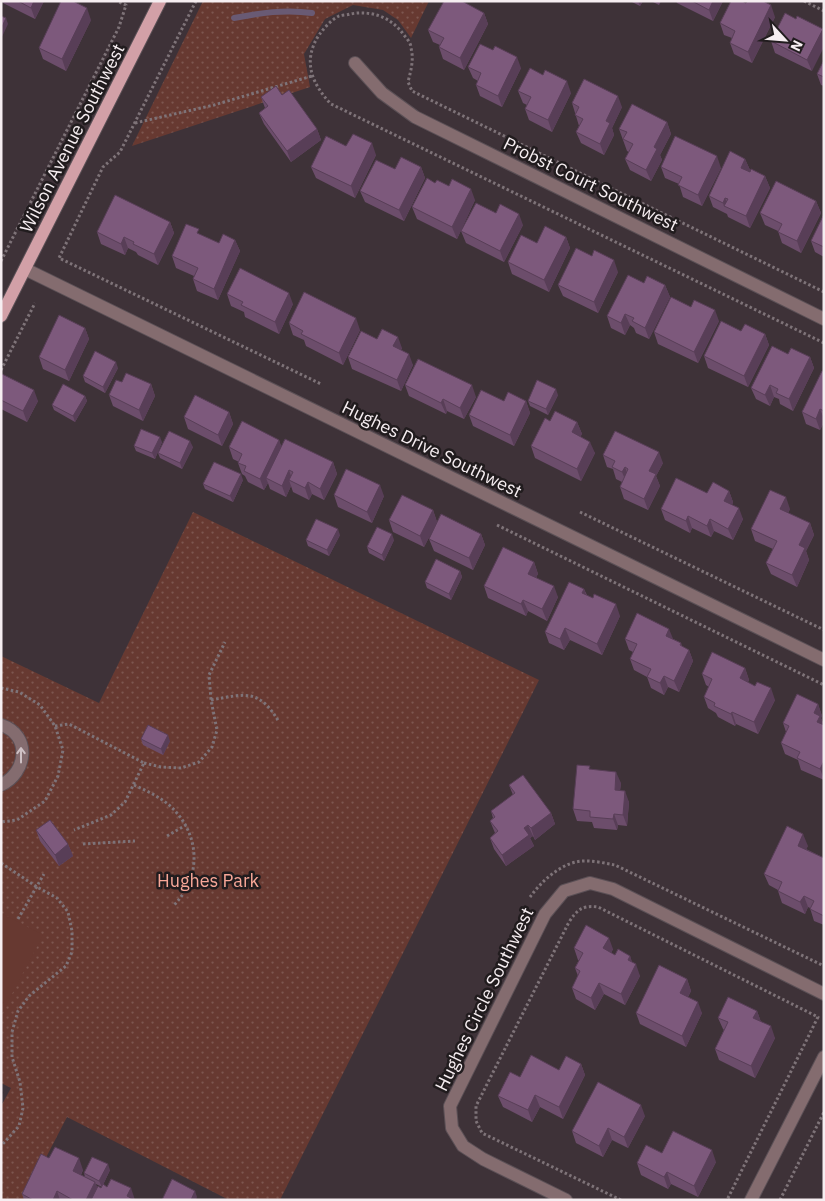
<svg xmlns="http://www.w3.org/2000/svg" width="825" height="1201" viewBox="0 0 825 1201" font-family="'IBM Plex Sans',sans-serif">
  <defs>
    <pattern id="grass-dots" width="8" height="8" patternUnits="userSpaceOnUse" patternTransform="scale(1.25)"><rect width="8" height="8" fill="#673931"/><path d="M2 2h.1M6 6h.1" fill="none" stroke="#7d564f" stroke-width="1.8" stroke-linecap="round"/></pattern>
  </defs>
  <rect width="100%" height="100%" fill="#3e3238"/>
  <!-- grass -->
  <path fill="url(#grass-dots)" d="M203,1H429L411,38L398,20L383,10L353,5L325,19L304,54L310,87L132,146Z
    M193,512L539,680L280,1200H229L67,1117L24,1200H1V1106L11,1088L1,1083V656L99,703Z"/>
  <!-- pitch -->
  <path fill="#673931" d="M1,913L43,935L1,1015Z"/>
  <g fill="none" stroke-linecap="round" stroke-linejoin="round">
    <!-- stream -->
    <path stroke="#695a74" stroke-width="6" d="M234,18C260,13 285,9 312,13"/>
    <defs>
      <path id="minor" d="M355,63L382,93L415,117L824,319
        M25,269L824,660
        M1,725C32,735 27,773 1,785
        M566,1200L483,1159L463,1146L452,1128L450,1106L545,914L564,891L590,883L613,889L824,994
        M751,1200L824,1057"/>
      <path id="major" d="M1,316L160,1"/>
    </defs>
    <!-- minor casing -->
    <use href="#minor" stroke="#5b5056" stroke-width="14"/>
    <!-- major casing -->
    <use href="#major" stroke="#5b5056" stroke-width="14"/>
    <!-- path -->
    <path stroke="#7e7378" stroke-width="3" stroke-dasharray="2.5 2.5" stroke-linecap="butt" d="M196,1L120,152L103,167L59,258L321,384
      M804,1L824,11
      M135,123L214,105L312,76
      M1,261L119,27L126,5L117,1
      M824,292L412,91L408,82C411,70 414,60 411,48C411,43 407,39 404,35C391,17 372,10 350,14C347,15 342,15 339,16C331,20 324,28 319,35C302,61 312,84 331,104L824,343
      M1,370L35,303
      M580,512L824,630
      M497,525L824,685
      M1,688L19,692L40,705L55,726L63,750L58,776L45,801L17,820L1,822
      M211,700C245,694 259,688 279,722
      M55,726L69,724L144,763L125,802L111,815L74,830
      M144,763L161,767L181,768L199,762L212,747L217,730L211,700L209,675L225,642
      M134,785C149,792 165,799 176,812C201,840 200,880 173,906
      M167,836L186,825
      M83,844L135,841
      M1,863L37,887L57,898L68,912L72,931V952L66,966L29,996L18,1011L12,1032V1057L20,1082L23,1108L19,1126L1,1146
      M530,897C541,882 558,866 576,862C589,859 603,863 615,865L824,966
      M18,919L44,874
      M621,1200L482,1133L476,1121V1106L569,922C577,910 582,905 598,907L818,1017L727,1200
      M780,1200L824,1112"/>
    <!-- minor -->
    <use href="#minor" stroke="#846c6f" stroke-width="12"/>
    <!-- major -->
    <use href="#major" stroke="#d2a0a7" stroke-width="12"/>
  </g>
  <!-- wall -->
  <path fill="#6c4d6b" d="M3,1H44L35,19L3,3Z
    M630,1H643L640,6Z
    M651,1H661L659,5Z
    M676,1H723L713,21L677,3Z
    M484,13L488,24L464,70L443,59L439,47L440,45L433,42L428,30Z
    M775,17L752,63L734,54L730,43L732,38L724,35L720,23Z
    M796,19L812,71L775,53L771,41Z
    M91,20L66,71L43,59L39,48Z
    M824,60V86L821,85L817,74Z
    M468,67L521,68L502,107L480,96L476,85L478,81L473,78Z
    M518,91L571,93L552,132L529,120L525,109L527,105L523,103Z
    M282,95L317,129L321,140L291,162L264,124L259,113L265,108L261,97Z
    M572,103L622,107L612,128L614,135L604,155L581,143L576,132L579,126Z
    M667,122L671,134L660,155L662,160L651,181L630,170L625,159L629,152L627,151L619,129Z
    M346,146L376,155L355,198L316,178L311,167Z
    M745,159L750,170L749,172L765,176L770,188L750,228L728,217L727,214L713,207L709,196Z
    M421,167L425,178L404,221L365,202L360,191Z
    M661,167L721,168L702,206L683,197L679,184L665,178Z
    M475,200L457,239L417,219L412,207Z
    M816,201L821,213L801,253L782,243L778,231L765,225L760,213Z
    M824,214V257L815,252L811,241Z
    M170,222L174,233L158,265L138,255L136,252L128,248L125,255L101,244L97,232Z
    M523,225L504,262L466,243L461,231Z
    M201,235L219,243L235,240L240,251L218,300L197,291L193,279L194,276L176,268L172,256Z
    M566,237L570,248L549,292L512,274L508,262Z
    M618,272L598,313L563,296L558,285Z
    M644,283L665,285L670,297L649,339L636,333L634,328L630,325L625,335L611,328L607,316Z
    M227,294L293,304L279,334L245,317L244,312L231,306Z
    M719,321L698,363L658,344L654,332Z
    M289,323L360,330L343,365L306,346L304,340L293,335Z
    M85,328L89,339L69,381L43,369L39,357Z
    M741,331L765,334L769,345L748,387L708,368L704,356Z
    M377,339L402,348L401,350L413,365L401,391L352,369L348,357Z
    M788,354L810,357L814,368L793,411L780,404L779,399L774,397L770,406L756,399L751,388Z
    M118,368L105,393L85,382L83,376Z
    M824,371V422L820,430L806,424L802,412Z
    M1,376L38,401L27,422L1,409Z
    M122,382L151,384L155,396L143,421L113,406L109,395Z
    M405,385L476,397L464,419L447,411L446,414L409,396Z
    M558,395L548,415L530,406L528,401Z
    M85,396L87,401L75,422L54,410L52,405Z
    M504,401H526L530,413L514,446L473,426L469,415Z
    M229,412L233,424L222,446L188,429L184,417Z
    M550,421L577,422L582,434L580,436L595,453L581,481L535,458L531,446Z
    M279,440L281,446L333,462L337,474L324,500L312,494L309,500L293,492L291,486L286,497L270,489L268,483L264,490L248,482L245,476L242,474L238,463L239,462L233,459L229,447Z
    M162,442L155,459L136,451L134,446Z
    M193,447L182,469L160,458L158,453Z
    M603,455L663,463L656,476L660,486L648,510L624,499L620,487L622,482L616,479L613,469L607,467Z
    M243,480L233,502L205,489L203,484Z
    M729,491L733,502L732,505L743,519L733,540L714,531L711,537L692,528L690,533L665,520L661,509L707,493Z
    M334,495L384,496L372,523L338,507Z
    M790,509L788,513L810,523L814,535L806,551L809,560L797,587L771,574L766,563L773,549L755,541L751,529Z
    M433,510L437,522L424,547L393,532L389,520Z
    M481,534L485,545L473,570L434,551L429,539Z
    M340,535L329,556L308,546L306,540Z
    M394,540L384,561L369,553L367,547Z
    M534,562L538,574L536,577L558,597L547,621L528,611L526,616L488,598L484,586Z
    M460,571L462,577L451,600L427,588L425,582Z
    M584,589L587,595L620,616L602,655L570,640L564,650L549,643L545,632Z
    M625,639H673L681,643L682,647L689,650L693,661L679,692L668,687L664,695L651,688L647,677L634,670L630,659L633,652L629,650Z
    M745,668L749,680L748,682L775,700L758,734L736,724L735,726L718,717L716,713L708,708L704,697L709,687L706,685L702,674Z
    M818,704L822,716L821,718L824,725V780L801,770L798,760L785,754L781,743L786,732L783,723Z
    M141,739L170,741L163,755L143,745Z
    M591,769L621,783L620,790L629,802L627,826L618,825L617,830L594,828L592,822L577,821L573,809Z
    M509,785L551,813L555,824L535,840L533,836L530,838L534,846L506,866L494,849L490,838L495,833L490,821L493,818L491,811L513,795Z
    M36,830L68,844L73,856L59,866L40,841Z
    M808,846L806,849L824,858V925L814,921L810,908L808,907L805,914L782,903L778,891V890L769,885L764,874Z
    M574,948L613,949L611,953L615,955L630,956L632,963L640,976L625,1005L604,994L595,1010L576,999L572,988L578,976L575,968L579,960H578Z
    M687,979L691,991L688,997L702,1013L686,1047L640,1024L636,1013Z
    M757,1011L761,1022L775,1038L755,1078L719,1060L715,1049L724,1030L723,1029L718,1018Z
    M581,1064L585,1075L563,1119L540,1107L532,1122L503,1107L498,1096L520,1077L559,1070Z
    M645,1116L628,1148L612,1140L603,1157L576,1143L572,1131Z
    M662,1153L716,1162L698,1197L671,1184L668,1189L641,1175L637,1163Z
    M49,1158L83,1170L81,1175L85,1177L84,1173L110,1170L102,1187L96,1184L97,1188L135,1200H24L22,1194Z"/>
  <!-- shaded-wall -->
  <path fill="#583e57" d="M34,1H44L35,19L31,8Z
    M638,1H643L640,6Z
    M713,1H723L713,21L709,10Z
    M771,5L775,17L752,63L748,52Z
    M87,8L91,20L66,71L62,59Z
    M484,13L488,24L464,70L460,58Z
    M6,18L8,24L1,39V29Z
    M823,29L824,31V47L812,71L807,60Z
    M517,57L521,68L502,107L498,96Z
    M567,81L571,93L552,132L548,120Z
    M618,96L622,107L612,128L614,135L604,155L600,144L606,121Z
    M667,122L671,134L660,155L662,160L651,181L646,170L654,147Z
    M317,129L321,140L291,162L287,151Z
    M372,143L376,155L355,198L351,186Z
    M717,156L721,168L702,206L698,195Z
    M745,159L750,170L745,180L741,168Z
    M421,167L425,178L404,221L399,210Z
    M765,176L770,188L750,228L746,216Z
    M471,189L475,200L457,239L452,227Z
    M725,198L729,208L724,206L723,203Z
    M816,201L821,213L801,253L797,241Z
    M519,214L523,225L504,262L500,251Z
    M170,222L174,233L158,265L154,254Z
    M124,237L128,248L125,255L121,244Z
    M566,237L570,248L549,292L544,280Z
    M235,240L240,251L218,300L214,289Z
    M614,260L618,272L598,313L594,302Z
    M665,285L670,297L649,339L645,328Z
    M289,293L293,304L279,334L275,322Z
    M715,310L719,321L698,363L694,352Z
    M625,314L630,325L625,335L621,323Z
    M356,318L360,330L343,365L339,353Z
    M85,328L89,339L69,381L65,370Z
    M765,334L769,345L748,387L744,376Z
    M398,337L402,348L397,358L393,346Z
    M409,354L413,365L401,391L397,380Z
    M810,357L814,368L793,411L789,399Z
    M116,362L118,368L105,393L103,387Z
    M151,384L155,396L143,421L139,410Z
    M472,385L476,397L464,419L460,408Z
    M770,385L774,397L770,406L765,395Z
    M556,389L558,395L548,415L546,409Z
    M34,390L38,401L27,422L23,411Z
    M85,396L87,401L75,422L73,416Z
    M443,399L447,411L446,414L441,403Z
    M526,401L530,413L514,446L510,435Z
    M820,409L824,419V422L820,430L816,419Z
    M229,412L233,424L222,446L218,435Z
    M577,422L582,434L577,444L572,432Z
    M160,437L162,442L155,459L152,453Z
    M279,440L283,452L266,478L268,483L264,490L260,479Z
    M190,441L193,447L182,469L180,463Z
    M590,442L595,453L581,481L577,469Z
    M659,452L663,463L656,476L660,486L648,510L644,499L649,471Z
    M333,462L337,474L324,500L320,489Z
    M625,467L629,479L627,484L622,472Z
    M289,470L293,482L289,480L291,486L286,497L282,486Z
    M241,474L243,480L233,502L230,496Z
    M308,482L312,494L309,500L305,488Z
    M380,485L384,496L372,523L367,512Z
    M729,491L733,502L729,512L724,501Z
    M786,497L790,509L784,521L780,509Z
    M739,508L743,519L733,540L728,529Z
    M433,510L437,522L424,547L420,536Z
    M688,516L692,528L690,533L686,521Z
    M710,519L714,531L711,537L707,526Z
    M810,523L814,535L806,551L809,560L797,587L792,575L799,545Z
    M338,529L340,535L329,556L327,550Z
    M392,534L394,540L384,561L382,555Z
    M481,534L485,545L473,570L469,558Z
    M534,562L538,574L532,585L528,574Z
    M460,571L462,577L451,600L449,594Z
    M554,586L558,597L547,621L542,609Z
    M584,589L588,600L582,593Z
    M523,600L528,611L526,616L521,604Z
    M616,604L620,616L602,655L597,644Z
    M565,628L570,640L564,650L560,639Z
    M669,629L674,641L666,636Z
    M689,650L693,661L679,692L674,681Z
    M745,668L749,680L744,690L740,678Z
    M664,676L668,687L664,695L660,683Z
    M771,688L775,700L758,734L754,722Z
    M818,704L822,716L821,718L824,726L822,734L814,713Z
    M732,712L736,724L735,726L731,714Z
    M168,735L170,741L163,755L161,749Z
    M824,761V779L820,769Z
    M616,772L621,783L619,801L615,790Z
    M625,791L629,802L627,826L623,815Z
    M551,813L555,824L535,840L531,828Z
    M614,814L618,825L617,830L613,819Z
    M528,825L533,836L530,838L534,846L506,866L502,855L524,828Z
    M803,834L808,846L802,857L798,846Z
    M68,844L73,856L59,866L55,855Z
    M804,896L808,907L805,914L800,902Z
    M609,938L613,949L608,960L603,948Z
    M630,956L634,967L628,960Z
    M636,964L640,976L625,1005L621,994Z
    M687,979L691,991L684,1004L680,993Z
    M599,983L604,994L595,1010L591,998Z
    M698,1002L702,1013L686,1047L682,1036Z
    M757,1011L761,1022L753,1018Z
    M771,1026L775,1038L755,1078L751,1066Z
    M581,1064L585,1075L563,1119L559,1107Z
    M535,1095L540,1107L532,1122L528,1110Z
    M641,1105L645,1116L628,1148L624,1137Z
    M608,1128L612,1140L603,1157L599,1146Z
    M712,1150L716,1162L698,1197L694,1186Z
    M79,1158L83,1170L77,1182L73,1171Z
    M108,1164L110,1170L102,1187L99,1181Z
    M667,1172L671,1184L668,1189L664,1177Z
    M95,1182L99,1193L96,1200H86Z
    M131,1188L135,1200L127,1196Z
    M57,1191L60,1200H53Z
    M195,1191L197,1197L196,1200H191Z"/>
  <!-- building -->
  <path fill="#7d597c" stroke="#583e57" d="M18,1H34L31,8Z
    M61,1H73L87,8L62,59L39,48Z
    M444,1H462L484,13L460,58L439,47L444,38L428,30Z
    M692,1H713L709,10Z
    M731,1H742L746,3L747,1H763L771,5L748,52L730,43L735,31L720,23Z
    M785,13L796,19L797,16L823,29L807,60L771,41Z
    M1,16L6,18L1,29Z
    M480,44L493,50L495,46L517,57L498,96L476,85L481,73L468,67Z
    M824,60V77L817,74Z
    M530,68L543,75L545,70L567,81L548,120L525,109L531,97L518,91Z
    M584,79L618,96L606,121L610,123L600,144L576,132L583,119L575,115L579,107L572,103Z
    M276,86L282,95L289,90L317,129L287,151L259,113L268,106L261,97Z
    M632,104L667,122L654,147L657,149L646,170L625,159L633,144L623,139L627,132L619,129Z
    M353,134L372,143L351,186L311,167L326,136L346,146Z
    M675,136L717,156L698,195L678,185L682,177L661,167Z
    M730,151L745,159L741,168L750,172L751,169L765,176L746,216L724,206L728,199L725,198L723,203L709,196Z
    M401,157L421,167L399,210L360,191L376,160L395,169Z
    M427,178L435,183L437,180L449,186L452,179L471,189L452,227L412,207Z
    M776,181L816,201L797,241L778,232L782,224L760,213Z
    M115,195L170,222L154,254L133,244L134,242L124,237L121,244L97,232Z
    M476,203L496,213L500,204L519,214L500,251L461,231Z
    M824,214V247L811,241Z
    M186,224L199,229L197,233L219,243L223,234L235,240L214,289L193,279L198,268L172,256Z
    M545,226L566,237L544,280L508,262L521,235L537,243Z
    M576,248L592,256L594,250L614,260L594,302L558,285Z
    M240,268L289,293L275,322L241,305L243,302L227,294Z
    M628,275L644,283L647,276L665,285L645,328L632,321L634,318L625,314L621,323L607,316Z
    M304,292L356,318L339,353L301,334L303,331L289,323Z
    M671,297L691,307L694,300L715,310L694,352L654,332Z
    M59,315L85,328L65,370L39,357Z
    M721,321L741,331L745,324L765,334L744,376L704,356Z
    M382,329L398,337L393,346L409,354L397,380L348,357L361,331L377,339Z
    M772,346L788,354L791,348L810,357L789,399L776,393L778,389L770,385L765,395L751,388Z
    M95,351L116,362L103,387L83,376Z
    M418,359L472,385L460,408L443,399L441,403L405,385Z
    M822,371H824V411L820,409L816,419L802,412Z
    M126,373L151,384L139,410L109,395L116,380L122,382Z
    M2,374L34,390L23,411L1,400V376Z
    M537,380L556,389L546,409L528,401Z
    M63,384L85,396L73,416L52,405Z
    M481,390L504,401L508,392L526,401L510,435L469,415Z
    M195,395L229,412L218,435L184,417Z
    M555,411L577,422L572,432L590,442L577,469L531,446L545,418L550,421Z
    M242,421L279,440L260,479L244,471L246,466L238,463L242,454L229,447Z
    M141,429L160,437L152,453L134,446Z
    M169,431L190,441L180,463L158,453Z
    M615,431L659,452L649,471L656,474L644,499L620,487L628,469L625,467L622,472L612,467L615,461L603,455Z
    M285,439L333,462L320,489L308,482L305,488L289,480L293,472L289,470L282,486L266,478Z
    M214,462L241,474L230,496L203,484Z
    M346,469L380,485L367,512L334,495Z
    M676,478L707,493L713,482L729,491L724,501L739,508L728,529L710,519L707,526L688,516L686,521L661,509Z
    M770,490L786,497L780,509L810,523L799,545L805,548L792,575L766,563L777,541L751,529Z
    M402,495L433,510L420,536L389,520Z
    M441,514L481,534L469,558L429,539Z
    M316,519L338,529L327,550L306,540Z
    M377,527L392,534L382,555L367,547Z
    M503,547L534,562L528,574L554,586L542,609L523,600L521,604L484,586Z
    M436,559L460,571L449,594L425,582Z
    M569,582L584,589L582,593L593,598L594,594L616,604L597,644L565,628L560,639L545,632Z
    M637,613L669,629L666,636L681,643L680,645L689,650L674,681L664,676L660,683L647,677L651,669L630,659L637,644L625,639Z
    M712,652L745,668L740,678L755,686L757,682L771,688L754,722L732,712L731,714L714,706L715,703L704,697L712,679L702,674Z
    M797,694L818,704L814,713L820,716L817,722L824,725V761L820,769L797,758L800,752L781,743L789,726L783,723Z
    M148,725L168,735L161,749L141,739Z
    M577,765L590,766L589,769L616,772L615,790L625,791L623,815L614,814L613,819L590,817V811L573,809Z
    M523,775L551,813L531,828L528,825L524,828L529,835L502,855L490,838L498,831L490,821L495,817L491,811L515,793L509,785Z
    M50,820L68,844L55,855L36,830Z
    M787,826L803,834L798,846L824,858V916L810,909L814,901L804,896L800,902L778,891L782,882L764,874Z
    M586,925L609,938L603,948L615,955L618,949L630,956L628,960L636,964L621,994L599,983L591,998L572,988L580,971L575,968L583,953L574,948Z
    M659,965L687,979L680,993L698,1002L682,1036L636,1013Z
    M728,997L757,1011L753,1018L771,1026L751,1066L715,1049L728,1022L718,1018Z
    M531,1055L559,1070L566,1056L581,1064L559,1107L535,1095L528,1110L498,1096L510,1072L520,1077Z
    M598,1082L641,1105L624,1137L608,1128L599,1146L572,1131Z
    M673,1131L712,1150L694,1186L667,1172L664,1177L637,1163L646,1145L662,1153Z
    M55,1147L79,1158L73,1171L95,1182L86,1200H73L57,1191L53,1200H33L22,1194L41,1154L49,1158Z
    M92,1157L108,1164L99,1181L84,1173Z
    M111,1179L131,1188L127,1196L134,1200H91L98,1186L101,1188L103,1184L107,1187Z
    M172,1179L195,1191L191,1200H162Z"/>
  <!-- one-way arrows -->
  <defs><path id="oneway-shaft" d="M-6 0H5M1.5-3L5.5 0L1.5 3" fill="none" stroke-width="1.6" stroke-linecap="round" stroke-linejoin="round" transform="scale(1.25)"/></defs>
  <use stroke="#cec0c4" href="#oneway-shaft" transform="translate(21 755) rotate(-90)"/>
  <g text-anchor="middle" dominant-baseline="central" stroke-width="5" stroke-linejoin="round" paint-order="stroke">
    <!-- street labels -->
    <g font-size="18" fill="#f6eef1" stroke="#211c1e">
      <text transform="translate(72 138) rotate(-63)">Wilson Avenue Southwest</text>
      <text transform="translate(591 184) rotate(26)">Probst Court Southwest</text>
      <text transform="translate(432 449) rotate(26)">Hughes Drive Southwest</text>
      <text transform="translate(484 999) rotate(-64)">Hughes Circle Southwest</text>
    </g>
    <!-- park labels -->
    <g font-size="18" fill="#f8a798" stroke="#211c1e">
      <text x="208" y="880">Hughes Park</text>
    </g>
  </g>
  <!-- border -->
  <rect width="825" height="1201" fill="none" stroke="#f6eef1" stroke-width="5"/>
  <!-- north arrow -->
  <g transform="translate(785 40) rotate(116)" stroke="#211c1e" stroke-width="4" paint-order="stroke">
  <path d="M0-4L9 19L0 12L-9 19Z" fill="#f6eef1"/>
  <text y="-8" font-size="14" font-weight="bold" text-anchor="middle" fill="#f6eef1">N</text>
  </g>
</svg>
